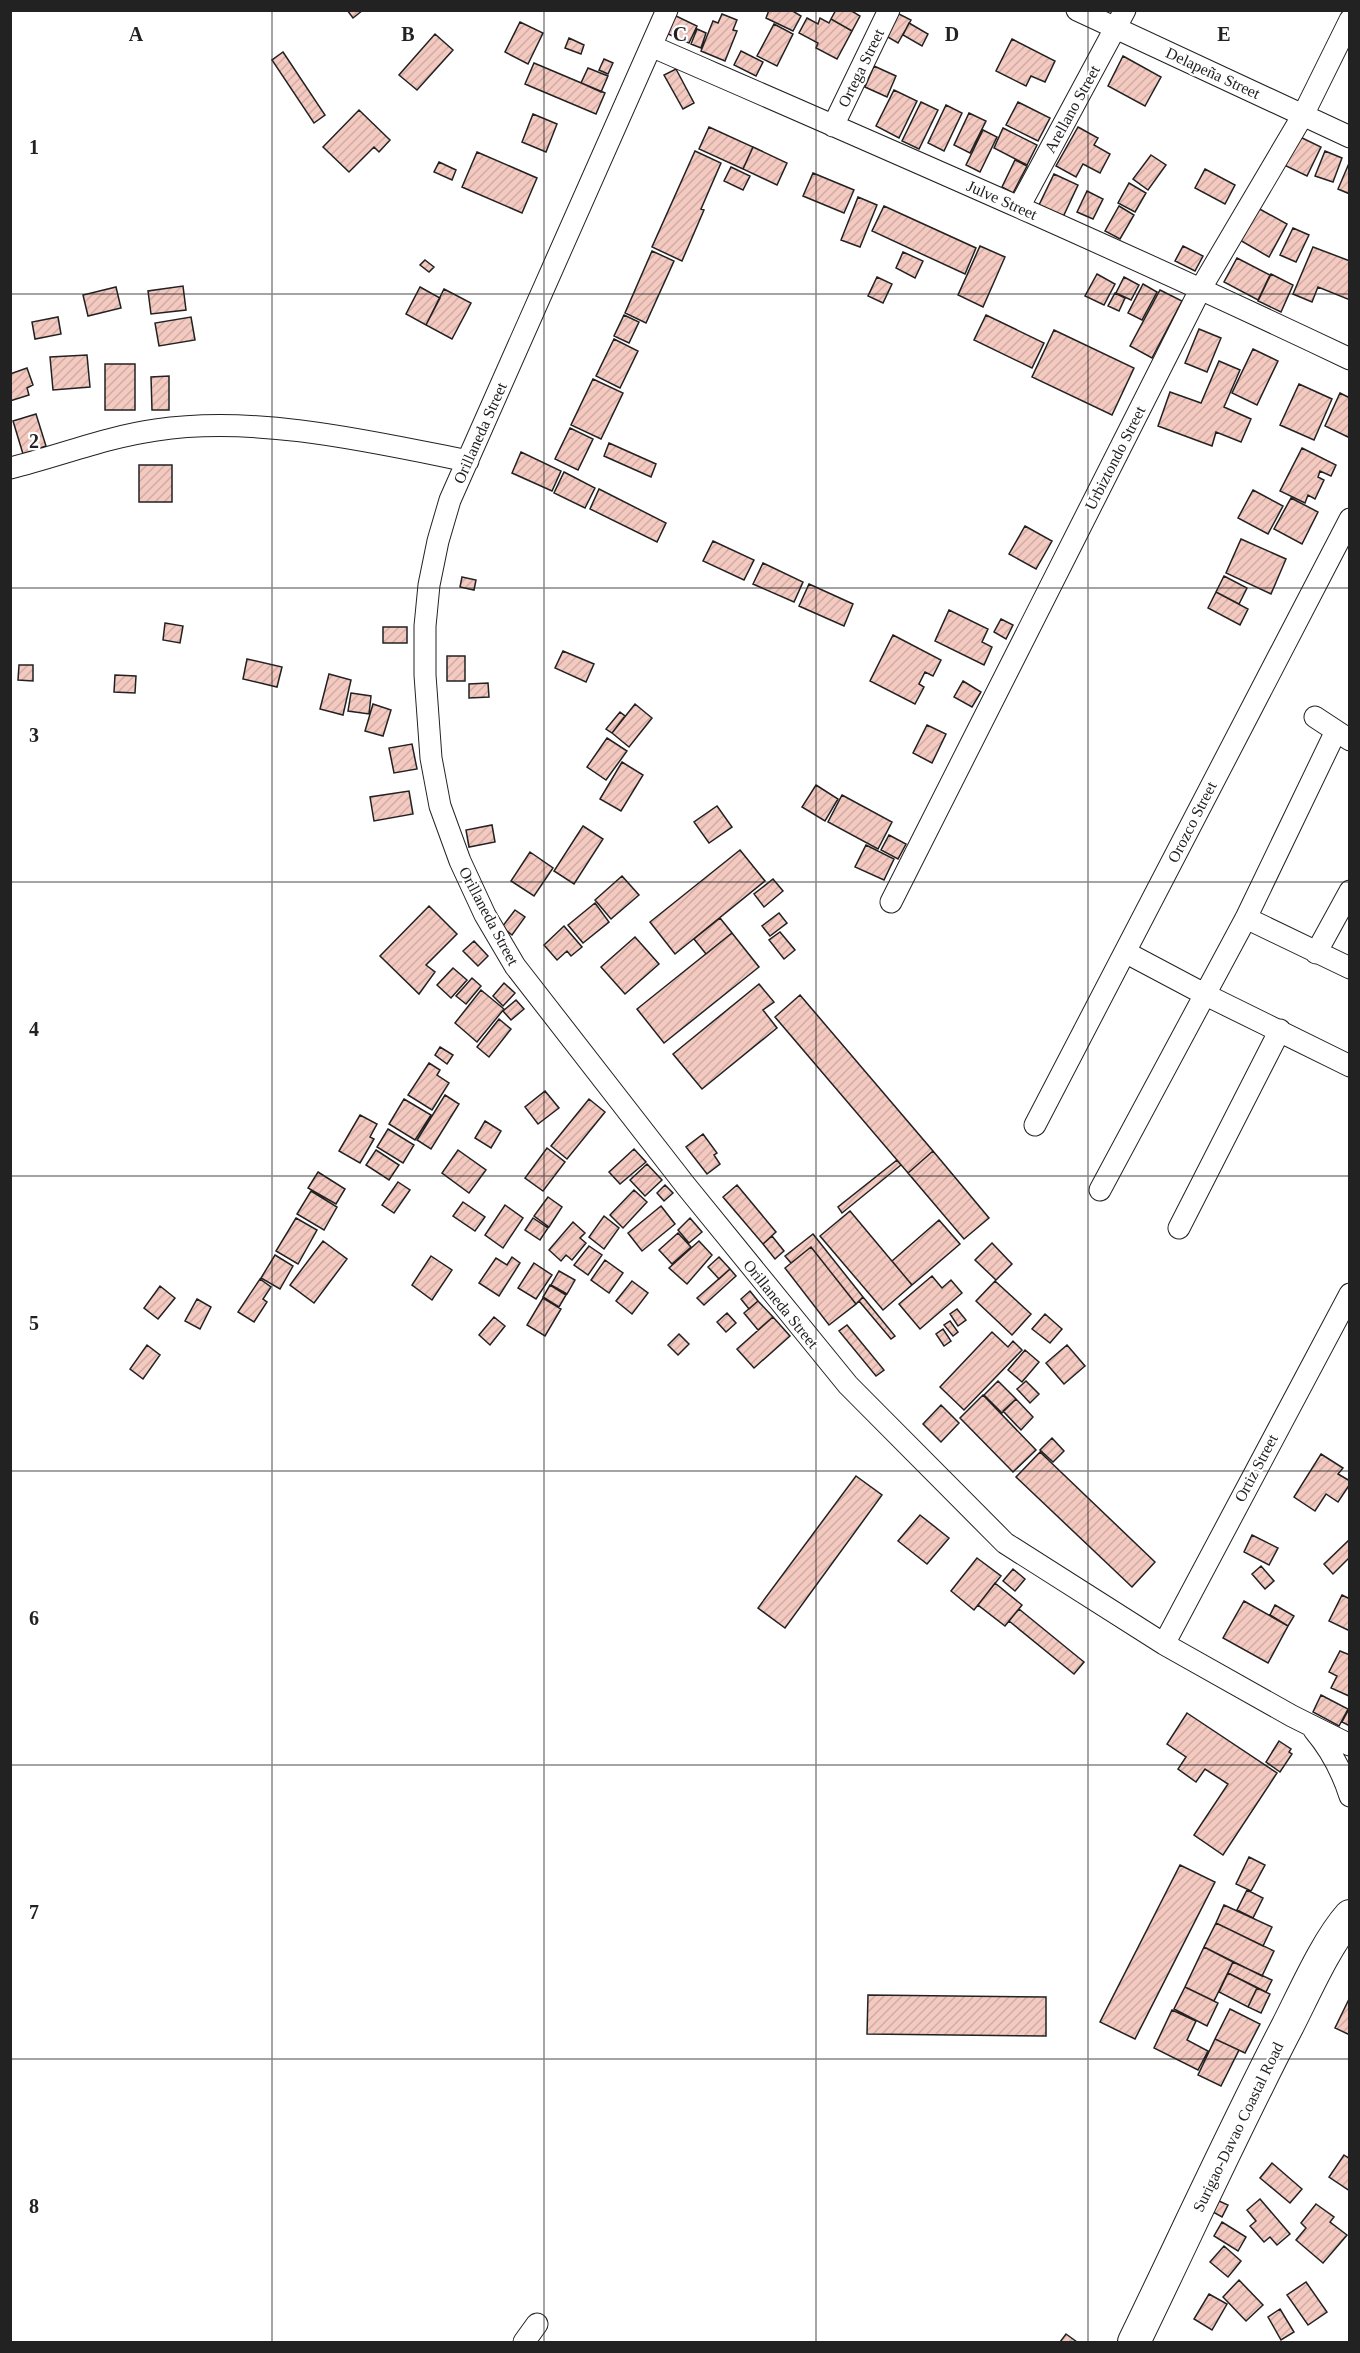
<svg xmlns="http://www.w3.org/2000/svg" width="1360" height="2353" viewBox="0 0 1360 2353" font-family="'Times New Roman',serif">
  <defs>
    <pattern id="building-hatch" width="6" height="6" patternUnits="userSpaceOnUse" patternTransform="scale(1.5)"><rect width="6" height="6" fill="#f3c9c0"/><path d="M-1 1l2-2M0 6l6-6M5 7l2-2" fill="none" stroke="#d0aca5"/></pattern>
  </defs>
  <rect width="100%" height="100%" fill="#fff"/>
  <!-- building -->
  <path fill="url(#building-hatch)" stroke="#222" stroke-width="1.5" d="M347,10H363L353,18Z
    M769,10H791L801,16L793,31L766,18Z
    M836,10H850L860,16L852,31L831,19Z
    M893,11L911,20L898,43L881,33Z
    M722,14L737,20L733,30L737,31L725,61L701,51L713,21L718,23Z
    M674,15L697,26L689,43L666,33Z
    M807,18L818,24L820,18L829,23L831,19L852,31L837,59L816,48L818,43L799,33Z
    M520,22L543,33L528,64L505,52Z
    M909,23L928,34L922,46L903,35Z
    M774,24L793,34L777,66L757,56Z
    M697,29L706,33L701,48L691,44Z
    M435,34L453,50L417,90L399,75Z
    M569,38L584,45L581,54L565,48Z
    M1012,39L1055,61L1045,82L1031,76L1026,86L996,71Z
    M741,51L763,62L756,76L734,65Z
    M283,52L325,115L314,123L272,60Z
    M1123,56L1161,77L1145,106L1108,86Z
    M604,59L613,63L608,74L599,70Z
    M534,63L605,93L596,114L525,84Z
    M874,66L896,76L887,97L865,87Z
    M588,68L608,76L601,92L581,83Z
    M676,69L694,103L683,109L664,75Z
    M894,90L917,101L899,138L876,126Z
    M921,102L938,110L919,149L902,141Z
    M1018,102L1050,118L1038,141L1006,125Z
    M946,105L962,113L944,151L928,143Z
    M359,110L390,140L379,152L374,147L349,172L323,147Z
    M969,113L986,121L970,153L954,145Z
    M533,114L557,124L546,152L522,142Z
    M709,127L753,147L743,169L699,149Z
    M1078,127L1098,138L1094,145L1110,154L1100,173L1083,164L1076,177L1056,166Z
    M1003,128L1037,145L1027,165L994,148Z
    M983,130L997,137L980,172L966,165Z
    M1296,135L1321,147L1307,176L1282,164Z
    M753,147L787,163L777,185L743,169Z
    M695,151L721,163L701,209L704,210L682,261L652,247Z
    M1325,151L1342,158L1333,182L1315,176Z
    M477,152L537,178L522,213L462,187Z
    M1151,155L1166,165L1148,190L1133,179Z
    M1015,160L1027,166L1013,193L1002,187Z
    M1350,161V194L1338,189Z
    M439,162L456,170L452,180L434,172Z
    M731,167L750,176L743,190L724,181Z
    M1205,169L1235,185L1225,204L1195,188Z
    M813,173L854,190L844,213L803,196Z
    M1054,174L1078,185L1063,217L1039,205Z
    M1129,183L1146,193L1135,212L1118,203Z
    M1087,191L1103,199L1093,219L1077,212Z
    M858,197L877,205L860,247L841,240Z
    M884,206L976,248L965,274L872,231Z
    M1119,206L1134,215L1120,239L1105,231Z
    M1256,207L1287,224L1269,257L1238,239Z
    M1293,228L1309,235L1296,262L1280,255Z
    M980,246L1005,257L983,307L958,295Z
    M1183,246L1203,256L1195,271L1175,261Z
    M1313,247L1350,261V300L1318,287L1312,302L1293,294Z
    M652,251L674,261L646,323L625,313Z
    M903,252L923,261L915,278L896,268Z
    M1237,258L1270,275L1258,300L1224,282Z
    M425,260L434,267L429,272L420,265Z
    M1097,274L1115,284L1104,305L1085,296Z
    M1271,274L1293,285L1281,312L1258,301Z
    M877,277L892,284L883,303L868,296Z
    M1124,277L1139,285L1131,300L1116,293Z
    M1143,284L1157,292L1142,320L1128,313Z
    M183,286L186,310L151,314L148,291Z
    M116,287L121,308L88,316L83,295Z
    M420,287L440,298L426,325L406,314Z
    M444,289L471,303L452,339L426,325Z
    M1160,290L1182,301L1152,358L1130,346Z
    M1115,293L1125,298L1119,311L1108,306Z
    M624,315L639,322L629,343L614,336Z
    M986,315L1044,343L1032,368L974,340Z
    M58,317L61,334L35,339L32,322Z
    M191,317L195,340L159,346L155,323Z
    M1199,329L1221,338L1207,372L1185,363Z
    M1054,330L1134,368L1112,415L1032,377Z
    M614,339L638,351L620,388L596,376Z
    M1253,349L1278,361L1257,405L1232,393Z
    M87,355L90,387L53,390L50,357Z
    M1219,361L1240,370L1224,407L1251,419L1241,442L1216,432L1212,446L1158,426L1170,392L1201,403Z
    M105,364H135V410H105Z
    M27,368L33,385L27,388L29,395L10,401V374Z
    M169,376V410H152L151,377Z
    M593,379L623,393L601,439L571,425Z
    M1299,384L1332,399L1314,440L1280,425Z
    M1340,393L1350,398V438L1325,426Z
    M36,414L46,446L23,454L13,421Z
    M570,428L593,439L578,470L555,459Z
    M609,443L656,464L651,477L604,456Z
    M1302,448L1336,465L1331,476L1320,471L1318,477L1324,480L1315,499L1308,495L1305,503L1280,491Z
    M521,452L561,471L552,491L512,473Z
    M139,465H172V502H139Z
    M564,472L595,488L585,508L554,493Z
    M599,489L666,523L657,542L590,509Z
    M1253,490L1283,506L1268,534L1238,518Z
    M1291,498L1318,512L1302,544L1274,529Z
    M1025,526L1052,541L1036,569L1009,554Z
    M1241,539L1286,559L1271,594L1226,573Z
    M713,541L754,560L744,580L703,561Z
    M763,563L803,582L794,602L753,584Z
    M1224,576L1247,588L1239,604L1216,592Z
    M462,577L476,580L474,590L460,587Z
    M809,584L853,604L844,626L799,606Z
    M1216,592L1248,609L1240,625L1208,608Z
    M949,610L988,629L982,642L992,647L984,665L935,641Z
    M1001,619L1013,625L1006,639L994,632Z
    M165,623L183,626L180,643L163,640Z
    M383,627H407V643H383Z
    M893,635L941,660L933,676L925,672L919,684L924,687L915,704L870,681Z
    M563,651L594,664L586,682L555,668Z
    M447,656H465V681H447Z
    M247,659L282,667L277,687L243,679Z
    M19,665H33V681L18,680Z
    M329,674L351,680L343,715L320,709Z
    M115,675L136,676L135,693L114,692Z
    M963,681L981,692L972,707L954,697Z
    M488,683L489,697L469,698V684Z
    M351,693L371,696L369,714L348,711Z
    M373,704L391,710L383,736L365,731Z
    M635,704L652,718L629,747L612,733Z
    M620,712L625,716L612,733L606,729Z
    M927,725L946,734L932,763L913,753Z
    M607,738L627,751L606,780L587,767Z
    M412,744L417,769L394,773L389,748Z
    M622,762L643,775L621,811L600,799Z
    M816,785L838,799L825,821L802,807Z
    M409,791L413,814L374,821L370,797Z
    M842,795L892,822L878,849L828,822Z
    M717,806L732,827L709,843L694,822Z
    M492,825L495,842L469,847L466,830Z
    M583,826L603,839L574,884L554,871Z
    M889,835L906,844L898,859L881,850Z
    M866,845L894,859L884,880L855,867Z
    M740,850L765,881L675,954L650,922Z
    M530,852L553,868L534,896L511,881Z
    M622,876L639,895L611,919L595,900Z
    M773,879L783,891L764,907L754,894Z
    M595,903L609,922L583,943L568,925Z
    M429,906L457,934L426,965L435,972L419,994L380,956Z
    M515,910L525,917L512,935L502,927Z
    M779,913L787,923L770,936L762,926Z
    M720,918L732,933L706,954L694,939Z
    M564,926L582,947L571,956L567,951L557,960L544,945Z
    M780,932L795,950L784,959L769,940Z
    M732,933L759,967L664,1043L637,1009Z
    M635,937L659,964L625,994L601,967Z
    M474,941L488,956L478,966L463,951Z
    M453,968L467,980L451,998L437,985Z
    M472,978L481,986L466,1004L456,996Z
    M504,983L515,993L503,1006L493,996Z
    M759,984L774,1002L763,1010L777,1028L702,1089L673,1054Z
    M481,990L504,1009L477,1042L455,1023Z
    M800,995L933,1151L908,1173L775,1017Z
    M516,1000L524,1009L511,1020L503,1011Z
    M499,1019L511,1029L489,1057L477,1047Z
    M440,1047L453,1055L447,1064L435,1055Z
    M429,1063L440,1070L437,1075L449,1083L432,1110L408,1095Z
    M545,1091L559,1108L538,1124L525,1107Z
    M445,1095L459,1104L431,1149L417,1140Z
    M404,1099L431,1115L415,1140L389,1124Z
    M589,1099L605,1112L567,1159L551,1146Z
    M360,1115L377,1124L370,1137L374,1139L360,1163L339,1151Z
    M485,1121L501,1131L491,1148L475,1138Z
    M388,1129L414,1145L403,1163L377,1147Z
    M703,1134L717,1153L714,1155L720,1164L707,1174L686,1147Z
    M547,1148L565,1162L543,1191L525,1178Z
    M634,1149L646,1162L620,1184L609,1172Z
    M376,1150L399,1165L389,1180L366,1165Z
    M458,1150L486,1170L469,1193L442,1173Z
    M933,1151L989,1218L964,1239L908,1173Z
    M897,1160L901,1165L842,1213L838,1207Z
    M647,1164L662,1180L645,1196L630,1180Z
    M318,1172L345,1189L336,1204L308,1188Z
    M398,1182L410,1190L394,1213L382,1205Z
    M665,1185L673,1193L664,1201L657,1193Z
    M737,1185L776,1232L763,1244L723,1197Z
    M634,1190L647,1202L623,1228L610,1215Z
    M311,1191L337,1207L324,1230L297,1214Z
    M548,1197L562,1207L549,1227L534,1216Z
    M463,1202L485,1217L475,1231L453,1216Z
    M505,1205L523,1218L503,1248L485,1235Z
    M661,1206L675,1224L642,1251L628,1233Z
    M850,1211L912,1285L883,1310L820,1236Z
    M604,1216L619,1228L604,1249L589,1237Z
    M296,1218L317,1230L298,1264L276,1251Z
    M533,1218L548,1228L540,1240L525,1230Z
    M690,1218L702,1232L689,1243L678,1230Z
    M939,1220L960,1244L912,1285L892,1261Z
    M573,1222L585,1233L580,1238L586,1243L572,1260L566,1255L561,1261L549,1250Z
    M678,1233L691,1247L672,1264L659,1250Z
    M813,1234L863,1297L856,1304L811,1247L791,1263L785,1256Z
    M772,1236L784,1251L775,1259L763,1244Z
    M323,1241L347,1259L314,1303L290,1285Z
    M699,1241L712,1255L687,1284L669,1268Z
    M992,1243L1012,1264L996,1280L975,1260Z
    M589,1246L602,1255L588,1275L574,1265Z
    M811,1247L856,1304L829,1325L785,1268Z
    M275,1255L293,1266L280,1289L261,1278Z
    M431,1256L452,1270L432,1300L412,1285Z
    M512,1257L520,1263L499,1296L479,1283L496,1258L507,1265Z
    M719,1257L730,1269L719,1279L708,1267Z
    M605,1260L623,1273L609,1293L591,1280Z
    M534,1263L552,1275L536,1299L518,1288Z
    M730,1269L736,1276L704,1305L697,1298Z
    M559,1271L575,1280L567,1294L551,1285Z
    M932,1276L942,1288L951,1280L962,1293L920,1329L899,1304Z
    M260,1279L271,1287L263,1299L267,1302L254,1322L238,1312Z
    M632,1281L648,1293L632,1314L616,1301Z
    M995,1281L1031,1314L1012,1335L976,1301Z
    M550,1285L566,1295L559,1307L543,1297Z
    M160,1286L175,1298L158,1319L144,1308Z
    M750,1291L758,1301L749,1309L741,1299Z
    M863,1297L895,1336L891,1339L859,1301Z
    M543,1298L561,1309L545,1336L527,1325Z
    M197,1299L211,1307L200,1329L185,1321Z
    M758,1301L773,1317L758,1330L744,1313Z
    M957,1309L966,1320L958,1326L950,1314Z
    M727,1313L736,1323L726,1332L717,1322Z
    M1045,1314L1062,1329L1050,1343L1032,1329Z
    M494,1317L505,1326L490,1345L479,1335Z
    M773,1317L790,1336L754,1368L737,1349Z
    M950,1321L958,1332L953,1336L944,1325Z
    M847,1325L884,1370L876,1376L839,1331Z
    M943,1329L951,1341L944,1346L936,1334Z
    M992,1332L1008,1347L1013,1341L1022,1350L964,1410L940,1387Z
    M679,1334L689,1344L678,1355L668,1345Z
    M147,1345L160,1355L143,1379L130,1369Z
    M1067,1345L1085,1366L1064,1384L1046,1363Z
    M1025,1350L1039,1362L1022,1382L1008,1370Z
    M998,1381L1016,1399L1002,1413L984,1395Z
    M1026,1381L1039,1394L1030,1403L1017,1389Z
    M983,1395L1036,1450L1013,1472L960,1418Z
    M1016,1399L1033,1417L1021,1430L1003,1411Z
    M941,1405L959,1423L941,1442L923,1424Z
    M1052,1438L1064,1451L1053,1462L1040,1450Z
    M1040,1452L1155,1562L1132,1587L1016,1477Z
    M1321,1454L1343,1468L1338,1474L1350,1481V1484L1338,1502L1326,1494L1315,1511L1294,1497Z
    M856,1476L882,1495L785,1628L758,1608Z
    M920,1515L949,1538L927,1564L898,1541Z
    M1252,1535L1278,1548L1269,1565L1244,1552Z
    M1350,1539V1557L1333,1574L1324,1564Z
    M977,1558L1001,1576L974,1610L951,1591Z
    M1261,1566L1274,1581L1265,1589L1252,1574Z
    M1013,1569L1025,1579L1015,1591L1003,1581Z
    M995,1583L1022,1605L1005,1626L978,1605Z
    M1342,1595L1350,1599V1631L1329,1621Z
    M1244,1601L1288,1626L1268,1663L1223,1638Z
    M1275,1605L1294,1616L1288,1626L1270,1615Z
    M1019,1609L1084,1662L1074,1674L1009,1621Z
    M1340,1651L1350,1655L1349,1696L1331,1688L1337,1676L1329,1672Z
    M1321,1695L1348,1709L1339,1726L1313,1712Z
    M1350,1707V1726L1342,1722Z
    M1187,1713L1277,1773L1223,1855L1194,1835L1228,1784L1205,1769L1196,1782L1178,1769L1186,1757L1167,1744Z
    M1279,1741L1291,1749L1289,1752L1292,1754L1280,1772L1266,1762Z
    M1249,1857L1265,1865L1251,1891L1236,1884Z
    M1180,1865L1215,1882L1135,2039L1100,2022Z
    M1247,1890L1263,1898L1253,1918L1237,1910Z
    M1224,1905L1272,1927L1263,1946L1216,1923Z
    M1216,1923L1274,1951L1262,1976L1204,1947Z
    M1204,1947L1233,1962L1214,2001L1185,1987Z
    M1233,1962L1272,1980L1266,1992L1228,1973Z
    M1228,1973L1257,1988L1248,2007L1219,1992Z
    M1185,1987L1218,2003L1207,2026L1174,2009Z
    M1257,1988L1270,1994L1261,2013L1248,2007Z
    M868,1995L1046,1997V2036L867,2034Z
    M1350,1997V2035L1335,2028Z
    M1230,2009L1260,2024L1245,2053L1215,2039Z
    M1172,2010L1196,2021L1187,2040L1208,2051L1198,2070L1154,2048Z
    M1215,2039L1239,2050L1221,2086L1198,2075Z
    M1344,2155L1350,2159V2191L1329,2177Z
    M1272,2163L1302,2189L1290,2203L1260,2178Z
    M1260,2199L1290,2234L1277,2245L1270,2237L1264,2242L1250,2226L1256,2221L1247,2210Z
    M1219,2201L1228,2205L1222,2217L1213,2212Z
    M1316,2204L1334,2217L1330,2222L1347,2235L1323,2263L1296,2240L1306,2228L1301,2223Z
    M1222,2222L1246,2237L1238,2251L1214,2236Z
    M1224,2246L1241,2261L1228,2277L1210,2262Z
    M1239,2280L1263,2305L1246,2321L1223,2297Z
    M1306,2282L1327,2312L1308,2325L1287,2295Z
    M1209,2294L1227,2304L1212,2330L1194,2319Z
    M1280,2309L1294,2332L1281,2340L1268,2317Z
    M1066,2334L1077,2342H1060Z"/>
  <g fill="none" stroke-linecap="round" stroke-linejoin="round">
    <defs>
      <path id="minor" d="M667,10L450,500L438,541L429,585L425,626V675L431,758L440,806L460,861L485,915L515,966L686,1186L848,1385L1005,1543L1164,1644L1292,1716L1350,1745
        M1077,10L1350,137
        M651,46C885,148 1119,249 1350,359
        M833,126L889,10
        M1019,207L1125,10
        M10,468C59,456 106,437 156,430C256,415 369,441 468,461
        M1315,717L1350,740
        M891,902L1201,288L1303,115L1350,20
        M1246,918L1350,968
        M1125,952L1206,995L1350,1066
        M1316,953L1350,891
        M1035,1125L1350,519
        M1100,1190L1246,918L1336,731
        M1179,1228L1280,1030
        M1164,1644L1350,1294
        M1314,1730C1331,1750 1342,1771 1350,1796
        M524,2342L537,2324"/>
      <path id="highway" d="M1134,2342C1185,2237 1233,2131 1287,2027C1304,1994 1326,1943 1350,1916"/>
    </defs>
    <!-- minor casing -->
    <use href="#minor" stroke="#222" stroke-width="23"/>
    <!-- highway casing -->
    <use href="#highway" stroke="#222" stroke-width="34"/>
    <!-- minor -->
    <use href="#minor" stroke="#fff" stroke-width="21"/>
    <!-- highway -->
    <use href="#highway" stroke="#fff" stroke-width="32"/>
  </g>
  <!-- grid -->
  <path fill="none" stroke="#222" stroke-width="1.5" stroke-opacity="0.55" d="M272,10V2342M544,10V2342M816,10V2342M1088,10V2342M10,294H1350M10,588H1350M10,882H1350M10,1176H1350M10,1471H1350M10,1765H1350M10,2059H1350"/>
  <g text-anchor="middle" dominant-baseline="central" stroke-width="4.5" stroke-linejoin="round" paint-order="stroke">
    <!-- street labels -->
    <g font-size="16" fill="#222" stroke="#fff">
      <text transform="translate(861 68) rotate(-64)">Ortega Street</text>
      <text transform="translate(1213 73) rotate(25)">Delapeña Street</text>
      <text transform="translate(1072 109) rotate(-61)">Arellano Street</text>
      <text transform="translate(1002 200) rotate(24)">Julve Street</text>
      <text transform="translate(480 433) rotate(-66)">Orillaneda Street</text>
      <text transform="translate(1115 458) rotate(-63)">Urbiztondo Street</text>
      <text transform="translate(1192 822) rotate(-63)">Orozco Street</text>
      <text transform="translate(489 916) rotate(62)">Orillaneda Street</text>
      <text transform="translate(781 1304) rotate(51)">Orillaneda Street</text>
      <text transform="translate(1256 1468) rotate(-62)">Ortiz Street</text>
      <text transform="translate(1238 2127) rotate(-64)">Surigao-Davao Coastal Road</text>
    </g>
  </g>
  <g font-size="20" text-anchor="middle" font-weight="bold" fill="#222" stroke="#fff" stroke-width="4.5" stroke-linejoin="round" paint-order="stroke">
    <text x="136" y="41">A</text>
    <text x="408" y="41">B</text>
    <text x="680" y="41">C</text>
    <text x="952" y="41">D</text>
    <text x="1224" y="41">E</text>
    <text x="34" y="154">1</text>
    <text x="34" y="448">2</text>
    <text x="34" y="742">3</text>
    <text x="34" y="1036">4</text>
    <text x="34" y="1330">5</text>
    <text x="34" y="1625">6</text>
    <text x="34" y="1919">7</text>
    <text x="34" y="2213">8</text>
  </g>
  <!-- border -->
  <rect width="1360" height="2353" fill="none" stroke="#222222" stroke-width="24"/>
</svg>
